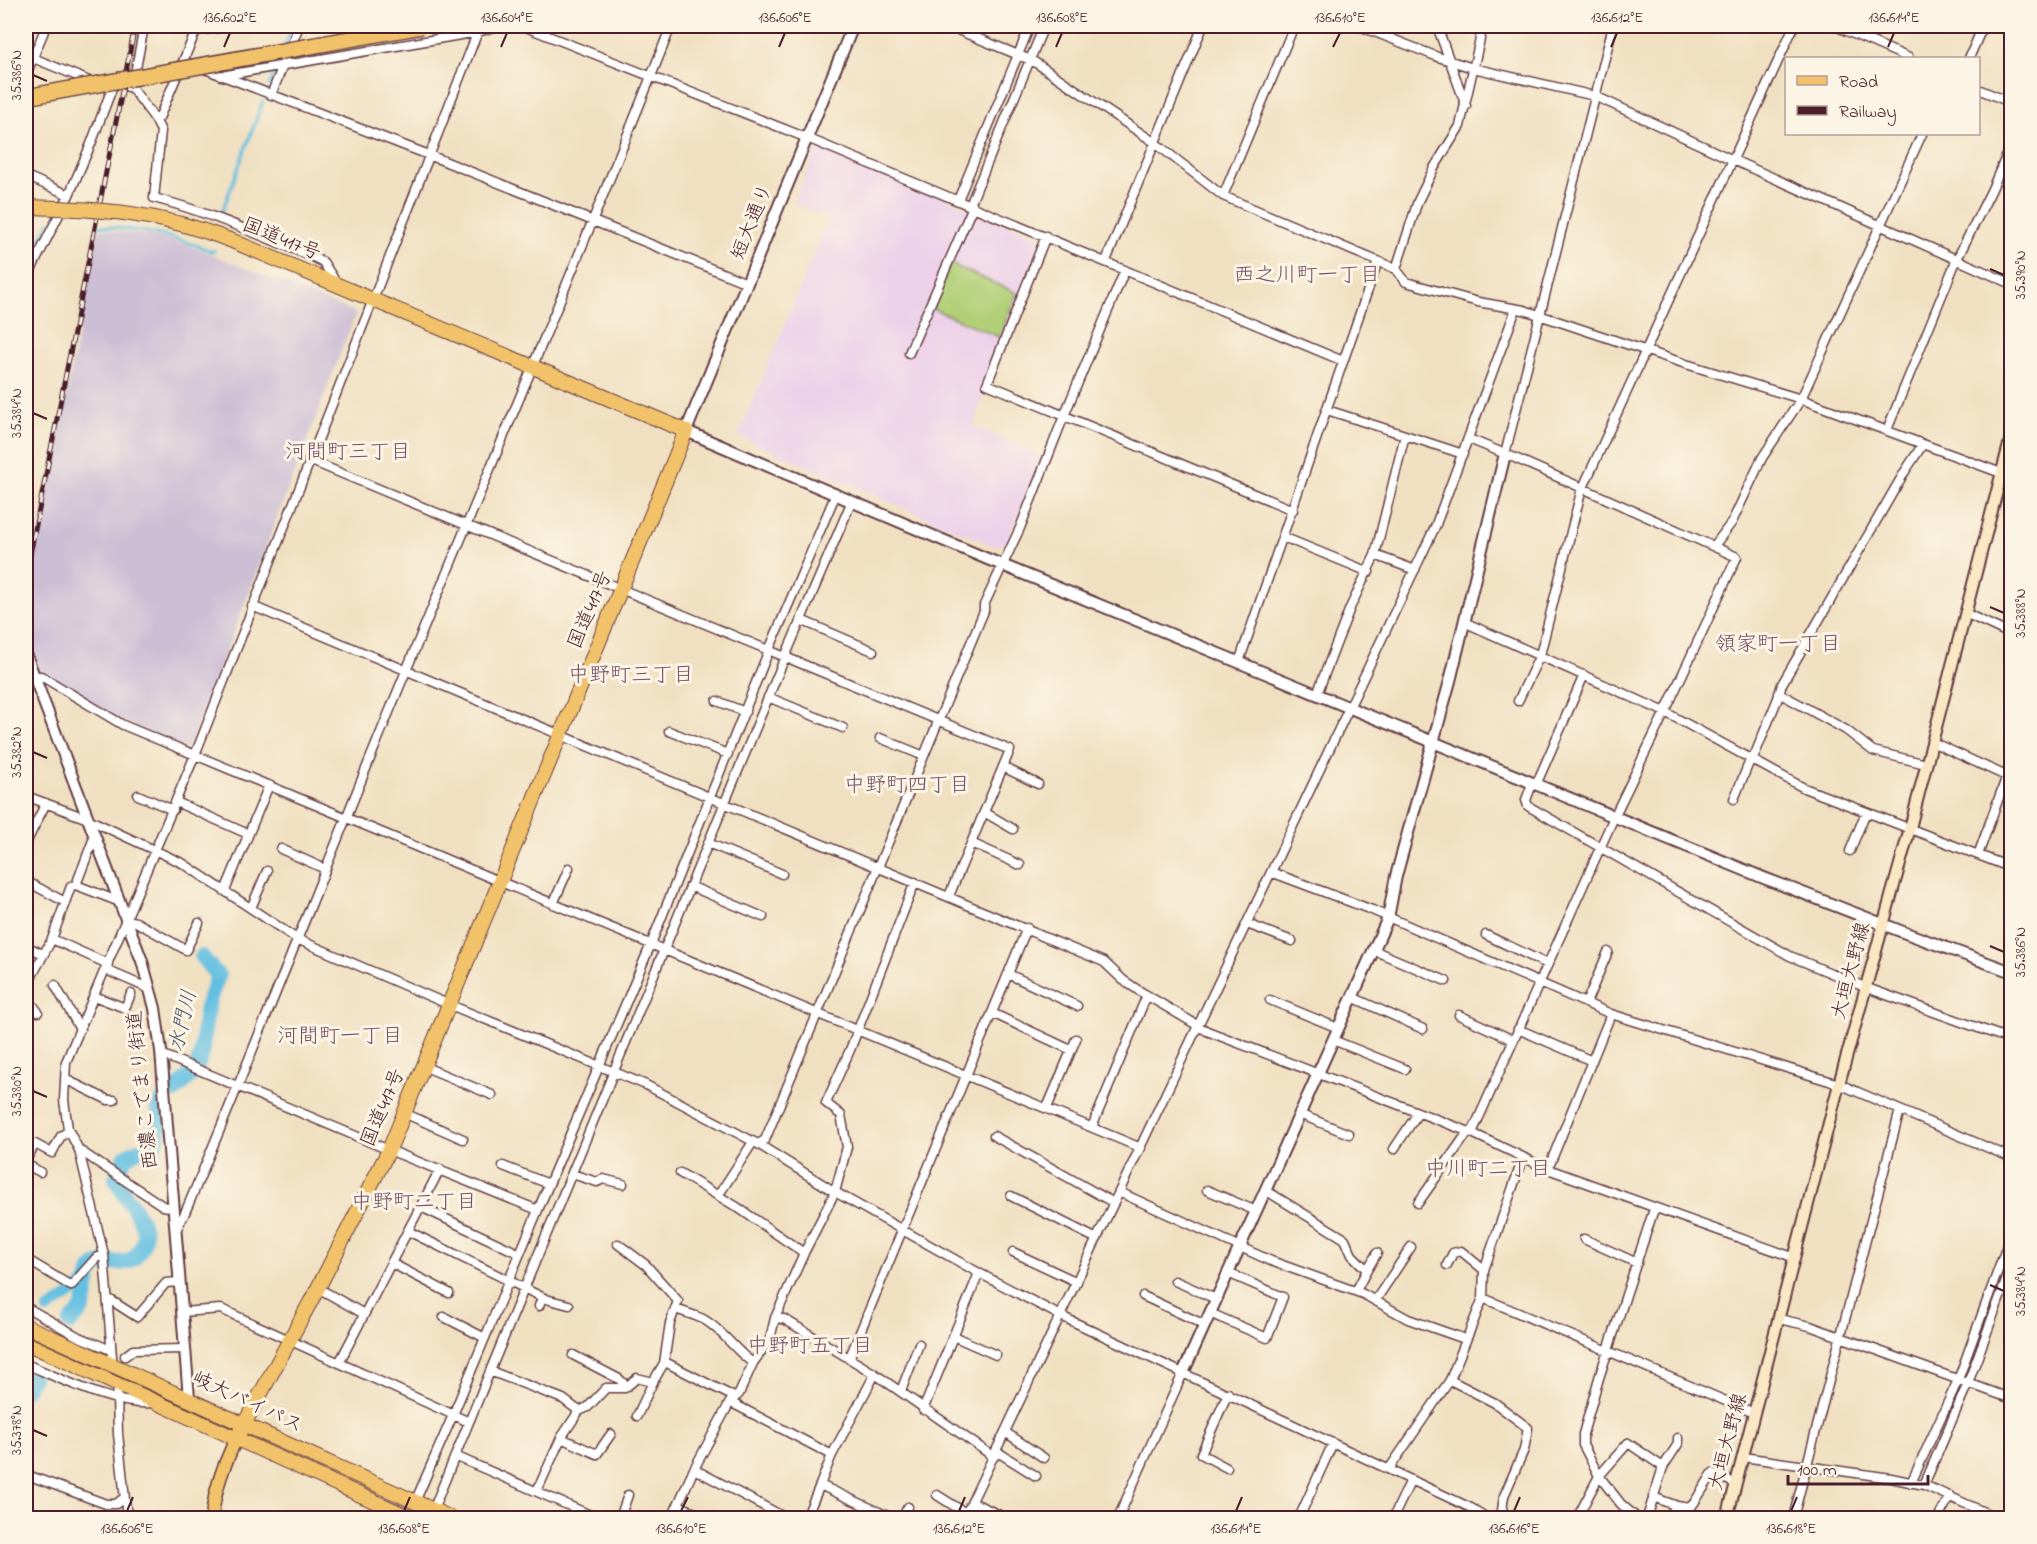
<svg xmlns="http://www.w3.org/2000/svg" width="2037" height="1544" viewBox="0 0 2037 1544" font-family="'Indie Flower','Klee One',sans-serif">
  <rect width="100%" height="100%" fill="#fcf5e5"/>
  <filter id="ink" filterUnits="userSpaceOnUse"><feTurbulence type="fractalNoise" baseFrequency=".0167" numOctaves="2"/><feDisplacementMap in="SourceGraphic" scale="12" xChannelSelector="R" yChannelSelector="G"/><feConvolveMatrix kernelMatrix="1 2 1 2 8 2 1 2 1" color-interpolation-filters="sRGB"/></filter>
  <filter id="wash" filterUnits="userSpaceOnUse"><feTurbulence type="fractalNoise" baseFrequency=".008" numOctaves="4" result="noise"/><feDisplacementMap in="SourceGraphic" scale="24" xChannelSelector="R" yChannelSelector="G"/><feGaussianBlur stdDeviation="1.35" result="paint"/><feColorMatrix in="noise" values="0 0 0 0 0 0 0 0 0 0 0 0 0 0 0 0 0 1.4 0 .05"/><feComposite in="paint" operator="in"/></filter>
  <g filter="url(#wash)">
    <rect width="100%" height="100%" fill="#f0e0c1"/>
    <!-- built -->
    <path fill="#edd0e9" d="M818,147L1038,237L1040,245L981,385L987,388L973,426L1043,456L1007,543L995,546L934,521L738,436L829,219L793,203Z"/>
    <!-- industrial -->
    <path fill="#ccbed4" d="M99,229L161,237L188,245L356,313L188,750L108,714L39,673L26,637V597Z"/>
    <!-- green -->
    <path fill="#b1cf77" stroke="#7e7751" stroke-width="1.5" d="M950,264L1017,293L999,337L931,308Z"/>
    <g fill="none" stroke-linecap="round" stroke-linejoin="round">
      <!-- stream -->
      <path stroke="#63bfe1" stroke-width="3" d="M285,46L293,26
        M269,86L280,58
        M222,212L263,101
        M100,226C143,230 173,235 213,252L214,250
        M26,265L50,221"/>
      <!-- canal -->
      <path stroke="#63bfe1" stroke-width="10" d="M47,1310L70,1295L90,1278"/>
      <!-- river -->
      <path stroke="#63bfe1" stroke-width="16" d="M174,1091C212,1060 198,1049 207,1008C209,997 214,987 218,976L202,957
        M70,1323C73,1319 79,1314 82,1309C88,1297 85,1280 93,1269C107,1251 131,1280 144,1240C149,1223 123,1196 116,1179L125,1157L138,1150L151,1149C168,1125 153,1120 161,1102
        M26,1389L33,1375"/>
    </g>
  </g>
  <g filter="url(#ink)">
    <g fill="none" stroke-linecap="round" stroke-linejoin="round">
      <defs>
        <path id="minor" d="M523,26L807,138L1343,361
          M948,26L1033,61L1154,142L1223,196L1396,269L1406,282L1478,302L1524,310L1686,364L1801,399L2012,477
          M1359,26L1438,57L1473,68L1595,96L1733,160L2012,284
          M1437,26L1466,106
          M1835,26L1909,58
          M195,31L232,26
          M26,55L94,83
          M1969,58L1983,26
          M184,61L429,155L747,283
          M26,75L46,26
          M221,76L478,32L498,26
          M134,79L144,26
          M1978,89L2012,103
          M271,95L299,26
          M155,119L159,118L198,26
          M26,176L69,195
          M1223,196L1294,26
          M958,200L1030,26
          M970,205L1044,26
          M1046,236L987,384L1293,510
          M1106,261L1203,26
          M1396,269L1418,201L1434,168L1460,126L1483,26
          M26,280L69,195L91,144L114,83L132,88L155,119L161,131L154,198C209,212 261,236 313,257L323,262L337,284
          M909,353L973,206
          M1327,410L1405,435
          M1887,430L1956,261L1991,191L2012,143
          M1469,439L1515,458L1737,557L1665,712L1614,817L1472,1133
          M1505,454L1613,26
          M309,460L1010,750L949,896
          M1283,537L1369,572
          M1714,546L1732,522L1762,458L1801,399L1922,134
          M1375,555L1405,435L1463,454
          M252,606L1104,962L1123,980L1138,990L1207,1031L1472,1133L1548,1169L1795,1258
          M1965,613L2012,635
          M801,620L873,651
          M1464,622L1665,712L1804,788L2012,868
          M1239,662L1378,261
          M34,676H41L123,725L1141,1148
          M1779,693L1846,730L1873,751L1926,764
          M1317,694L1350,608L1375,555L1415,570
          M768,697L843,728
          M717,701L745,712
          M1518,701L1540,655L1581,492L1794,26
          M669,731L728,754
          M880,738L924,756
          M1932,742L2006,776
          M1753,759L1778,698L1782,684L1904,473L1923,444
          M1003,767L1038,784
          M1532,784L1526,800L1528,806L1790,956L1867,988L2012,1040
          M1536,785L1584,675
          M138,795L173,810
          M26,796L88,819L184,864L297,939L438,1000L646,1085L758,1144L835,1192L979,1273L1061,1316L1471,1508L1487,1518
          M1734,799L1751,758
          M176,802L248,834
          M984,812L1013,829
          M26,843L46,803
          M708,843L782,874
          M971,843L1020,865
          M281,849L325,869
          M1850,851L1866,812
          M1978,855L2012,762
          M1271,872L1372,910L1611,1014L1839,1084L2012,1158
          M26,881L65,902
          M76,885L120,902
          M690,886L763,917
          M225,891L269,785
          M553,904L569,868
          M251,908L267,871
          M127,920L136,922L186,950L199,923
          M1247,924L1292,941
          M1486,935L1547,964
          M52,939L71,886L76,885L95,835
          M26,946L43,954
          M1373,950L1446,981
          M106,970L150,989
          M1008,974L1077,1006
          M55,985L80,1029
          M26,987L52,939L108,964
          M26,996L38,1012
          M94,996L125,1008L131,994
          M1352,997L1423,1029
          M1270,1000L1338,1028
          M1586,1003L1608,952
          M992,1013L1071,1050
          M1459,1015L1513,1040
          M1518,1029L1592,1061
          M1333,1040L1405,1069
          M161,1054L389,1150L538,1210L453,1415L415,1502
          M423,1066L492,1095
          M65,1079L108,1100H114
          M1047,1108L1076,1039
          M404,1113L463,1139
          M1299,1114L1349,1134
          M1092,1127L1147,995
          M994,1136L1114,1203
          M758,1144L765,1140L984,611V605L1020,528L1064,416L1125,270
          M1394,1149L1418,1113
          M79,1150L163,1206L174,1208
          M26,1160L35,1144L52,1153L61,1136L69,1131
          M26,1164L40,1172
          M503,1166L549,1184
          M1548,1169L1611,1014
          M680,1173L737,1207L804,1253
          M572,1174L597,1182L603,1179L623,1184
          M1207,1190L1256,1211
          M1265,1190L1345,1239L1352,1255L1367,1270L1356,1291
          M1119,1192L1271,1261L1363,1294L1408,1319L1465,1339
          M718,1196L753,1142
          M1011,1196L1097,1239
          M1418,1203L1468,1132
          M421,1207L520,1254
          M538,1210L651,944L769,650L835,496
          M176,1230L184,1215C261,1035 331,852 406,671C495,456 586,242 671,26
          M408,1231L546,1299L569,1305
          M1584,1239L1637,1263
          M1013,1252L1077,1282
          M26,1259L71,1286L96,1258L104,1255
          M391,1263L449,1293
          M1447,1265L1453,1253L1461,1251L1484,1270
          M1367,1270L1377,1253
          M1175,1281L1216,1299
          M318,1288L364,1314
          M1143,1296L1205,1325
          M1483,1298L1754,1413
          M109,1299L137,1317L166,1283L180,1282
          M1375,1301L1411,1247
          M539,1306L542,1297
          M26,1307L77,1336L111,1350
          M675,1309C684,1312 694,1315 703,1319C722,1329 735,1351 753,1363
          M182,1312L221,1309L469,1422
          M1210,1313L1267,1338L1283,1297L1228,1273
          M444,1317L485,1338
          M775,1318L784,1319L875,1374L994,1457
          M1779,1319L1810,1326L2012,1399
          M953,1336L996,1355
          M573,1355L619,1379L627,1386
          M125,1356L133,1350L185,1349
          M849,1359L1027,928
          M665,1362L734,1397
          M110,1363L112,1357L104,1255L79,1150L68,1129L64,1100L66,1062L195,755L480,26
          M339,1363L440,1169
          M26,1364C59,1378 117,1407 153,1403
          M490,1371L563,1399L579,1411
          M875,1374L832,1455L820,1485L892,1518
          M1450,1380L1495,1403L1528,1428L1524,1450L1504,1496L1501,1518
          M901,1391L919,1344
          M117,1394L118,1434L127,1518
          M730,1402L832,1455
          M923,1410L979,1273
          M637,1416L653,1382
          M1005,1432L1044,1458
          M561,1438L597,1454L611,1434
          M996,1451L1036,1476
          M1743,1457L1891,1478L1924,1485L1997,1518
          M1663,1467L1678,1444V1438
          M1227,1468L1201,1454L1228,1393
          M694,1469L786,1518
          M1389,1469L1450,1380L1483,1298L1484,1270L1523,1158
          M30,1476L106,1504H116L124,1498
          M1911,1483L1958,1380L2012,1232
          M1924,1485L1968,1383L2012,1265
          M537,1491L561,1438L579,1411L588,1407L606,1388H625L637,1378L653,1382L664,1363L670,1323L678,1301L646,1265L618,1244
          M937,1495L967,1514
          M1653,1497L1677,1506
          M972,1502L1006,1518
          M678,1505L706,1518
          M433,1510L455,1456
          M126,1513L140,1518
          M597,1518L455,1456L785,657L851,503
          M620,1518L628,1495
          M672,1518L694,1469L730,1402L739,1394L753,1363L770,1339L775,1318L804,1253L835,1192L847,1147L841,1115L826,1103L850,1050L915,882
          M806,1518L820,1485
          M902,1518L908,1507
          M964,1518L1435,527L1516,309
          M1118,1518L1183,1373
          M1299,1518L1333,1443
          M1393,1518L1411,1480
          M1577,1518L1599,1476L1628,1443L1663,1467L1647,1518
          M1637,1518L1621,1504L1599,1476L1583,1445V1434L1599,1378L1654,1209
          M1668,1518L1677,1506L1689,1508L1694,1503L1713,1473L1736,1484
          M1793,1518L1900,1110
          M1938,1518L1950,1496"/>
        <path id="tertiary" d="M853,26L686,431L985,558L1764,878L1903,932L2012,972
          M26,655L142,961L155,1008L161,1051L189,1398
          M1183,1373L1388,918L1396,876L1450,681L1505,454"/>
        <path id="secondary" d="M1727,1518L1839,1084L1910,828L2012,433"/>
        <path id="primary" d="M212,1518C214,1490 224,1465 236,1439"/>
        <path id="trunk" d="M230,240L686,431L389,1150L318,1288L236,1439
          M26,1326L451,1518
          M26,1343L411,1518"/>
      </defs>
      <!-- minor casing -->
      <use href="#minor" stroke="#633c42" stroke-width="11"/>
      <!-- tertiary casing -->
      <use href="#tertiary" stroke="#633c42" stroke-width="14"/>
      <!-- secondary casing -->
      <use href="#secondary" stroke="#633c42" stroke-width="14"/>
      <!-- primary casing -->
      <use href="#primary" stroke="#633c42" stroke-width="15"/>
      <!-- trunk casing -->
      <use href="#trunk" stroke="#633c42" stroke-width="16"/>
      <!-- minor -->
      <use href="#minor" stroke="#fff" stroke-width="8"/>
      <!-- tertiary -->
      <use href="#tertiary" stroke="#fff" stroke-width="10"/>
      <!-- secondary -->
      <use href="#secondary" stroke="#fae7c3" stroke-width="10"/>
      <!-- primary -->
      <use href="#primary" stroke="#f2c26a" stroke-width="12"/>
      <!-- trunk -->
      <use href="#trunk" stroke="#f2c26a" stroke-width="14"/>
      <defs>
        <path id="rail" d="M26,575L135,26"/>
      </defs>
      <!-- rail casing -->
      <use href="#rail" stroke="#4a1f2b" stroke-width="5"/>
      <!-- rail -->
      <use href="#rail" stroke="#fcf5e5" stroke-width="3" stroke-dasharray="9" stroke-linecap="butt"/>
      <defs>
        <path id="trunk-bridge" d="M26,207C102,209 158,212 230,240"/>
        <path id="motorway-bridge" d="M26,97L422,26"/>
      </defs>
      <!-- trunk-bridge casing -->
      <use href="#trunk-bridge" stroke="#633c42" stroke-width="16" stroke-linecap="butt"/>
      <!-- motorway-bridge casing -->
      <use href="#motorway-bridge" stroke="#633c42" stroke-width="18" stroke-linecap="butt"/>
      <!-- trunk-bridge -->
      <use href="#trunk-bridge" stroke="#f2c26a" stroke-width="14"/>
      <!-- motorway-bridge -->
      <use href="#motorway-bridge" stroke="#f2c26a" stroke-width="15"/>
    </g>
  </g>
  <!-- ticks -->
  <path fill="none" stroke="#4a1f2b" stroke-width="2" d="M224,47L230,33M501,47L507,33M779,47L785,33M1056,47L1062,33M1333,47L1340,33M1611,47L1617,33M1888,47L1894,33M33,75L47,81M1990,269L2004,275M33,413L47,419M1990,607L2004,613M33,752L47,758M1990,946L2004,952M33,1091L47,1097M1990,1285L2004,1291M33,1430L47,1436M127,1511L133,1497M404,1511L410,1497M681,1511L688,1497M959,1511L965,1497M1236,1511L1242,1497M1514,1511L1520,1497M1791,1511L1797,1497"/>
  <g text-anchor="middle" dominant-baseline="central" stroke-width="6" stroke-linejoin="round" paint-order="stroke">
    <!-- street labels -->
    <g font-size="20" fill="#4a1f2b" stroke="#fcf5e5">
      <text transform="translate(753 222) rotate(-68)">短大通り</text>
      <text transform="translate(281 240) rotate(22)">国道417号</text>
      <text transform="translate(591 610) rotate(-67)">国道417号</text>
      <text transform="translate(1852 971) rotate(-75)">大垣大野線</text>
      <text transform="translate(144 1090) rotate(-96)">西濃こでまり街道</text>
      <text transform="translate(384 1108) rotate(-67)">国道417号</text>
      <text transform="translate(247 1403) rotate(25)">岐大バイパス</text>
      <text transform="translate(1729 1442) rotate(-75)">大垣大野線</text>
    </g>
    <!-- neighbourhood labels -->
    <g font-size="21" fill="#75506a" stroke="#fcf5e5">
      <text x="1307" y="276">西之川町一丁目</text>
      <text x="348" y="453">河間町三丁目</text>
      <text x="1778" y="645">領家町一丁目</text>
      <text x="631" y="676">中野町三丁目</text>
      <text x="907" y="786">中野町四丁目</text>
      <text x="340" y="1037">河間町一丁目</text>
      <text x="1488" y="1170">中川町二丁目</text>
      <text x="414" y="1203">中野町二丁目</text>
      <text x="810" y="1347">中野町五丁目</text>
    </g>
    <!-- water labels -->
    <g font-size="21" font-style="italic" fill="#53576b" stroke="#fcf5e5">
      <text transform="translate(184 1021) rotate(-77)">水門川</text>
    </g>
  </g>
  <!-- margin -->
  <rect width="2037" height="1544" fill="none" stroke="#fcf5e5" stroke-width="66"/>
  <!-- legend -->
  <rect x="1785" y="57" width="195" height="78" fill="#fcf5e5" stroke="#b59f9b" stroke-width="1.5"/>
  <rect x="1797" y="76" width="30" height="9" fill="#f2c26a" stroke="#b59f9b" stroke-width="1.5"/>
  <text x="1839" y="87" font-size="18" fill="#4a1f2b">Road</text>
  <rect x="1797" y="106" width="30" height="9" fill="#4a1f2b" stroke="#b59f9b" stroke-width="1.5"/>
  <text x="1839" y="117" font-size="18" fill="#4a1f2b">Railway</text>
  <!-- scale -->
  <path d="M1788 1475v9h140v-9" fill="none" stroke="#4a1f2b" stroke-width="3"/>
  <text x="1797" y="1475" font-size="18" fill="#4a1f2b" stroke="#fcf5e5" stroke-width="4.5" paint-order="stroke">100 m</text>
  <rect x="33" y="33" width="1971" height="1478" fill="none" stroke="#4a1f2b" stroke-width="2"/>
  <g font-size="15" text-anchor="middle" fill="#4a1f2b">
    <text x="230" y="22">136.602°E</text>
    <text x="507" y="22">136.604°E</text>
    <text x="785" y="22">136.606°E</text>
    <text x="1062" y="22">136.608°E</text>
    <text x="1340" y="22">136.610°E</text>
    <text x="1617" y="22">136.612°E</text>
    <text x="1894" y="22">136.614°E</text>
    <text transform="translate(16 75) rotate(-90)" y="5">35.386°N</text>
    <text transform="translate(2020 275) rotate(-90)" y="5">35.390°N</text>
    <text transform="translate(16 413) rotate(-90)" y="5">35.384°N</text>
    <text transform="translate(2020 613) rotate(-90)" y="5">35.388°N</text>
    <text transform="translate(16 752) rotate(-90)" y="5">35.382°N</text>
    <text transform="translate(2020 952) rotate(-90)" y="5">35.386°N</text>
    <text transform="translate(16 1091) rotate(-90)" y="5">35.380°N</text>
    <text transform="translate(2020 1291) rotate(-90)" y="5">35.384°N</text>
    <text transform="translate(16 1430) rotate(-90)" y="5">35.378°N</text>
    <text x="127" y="1533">136.606°E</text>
    <text x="404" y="1533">136.608°E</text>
    <text x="681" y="1533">136.610°E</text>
    <text x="959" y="1533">136.612°E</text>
    <text x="1236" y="1533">136.614°E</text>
    <text x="1514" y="1533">136.616°E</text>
    <text x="1791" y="1533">136.618°E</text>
  </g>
</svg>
